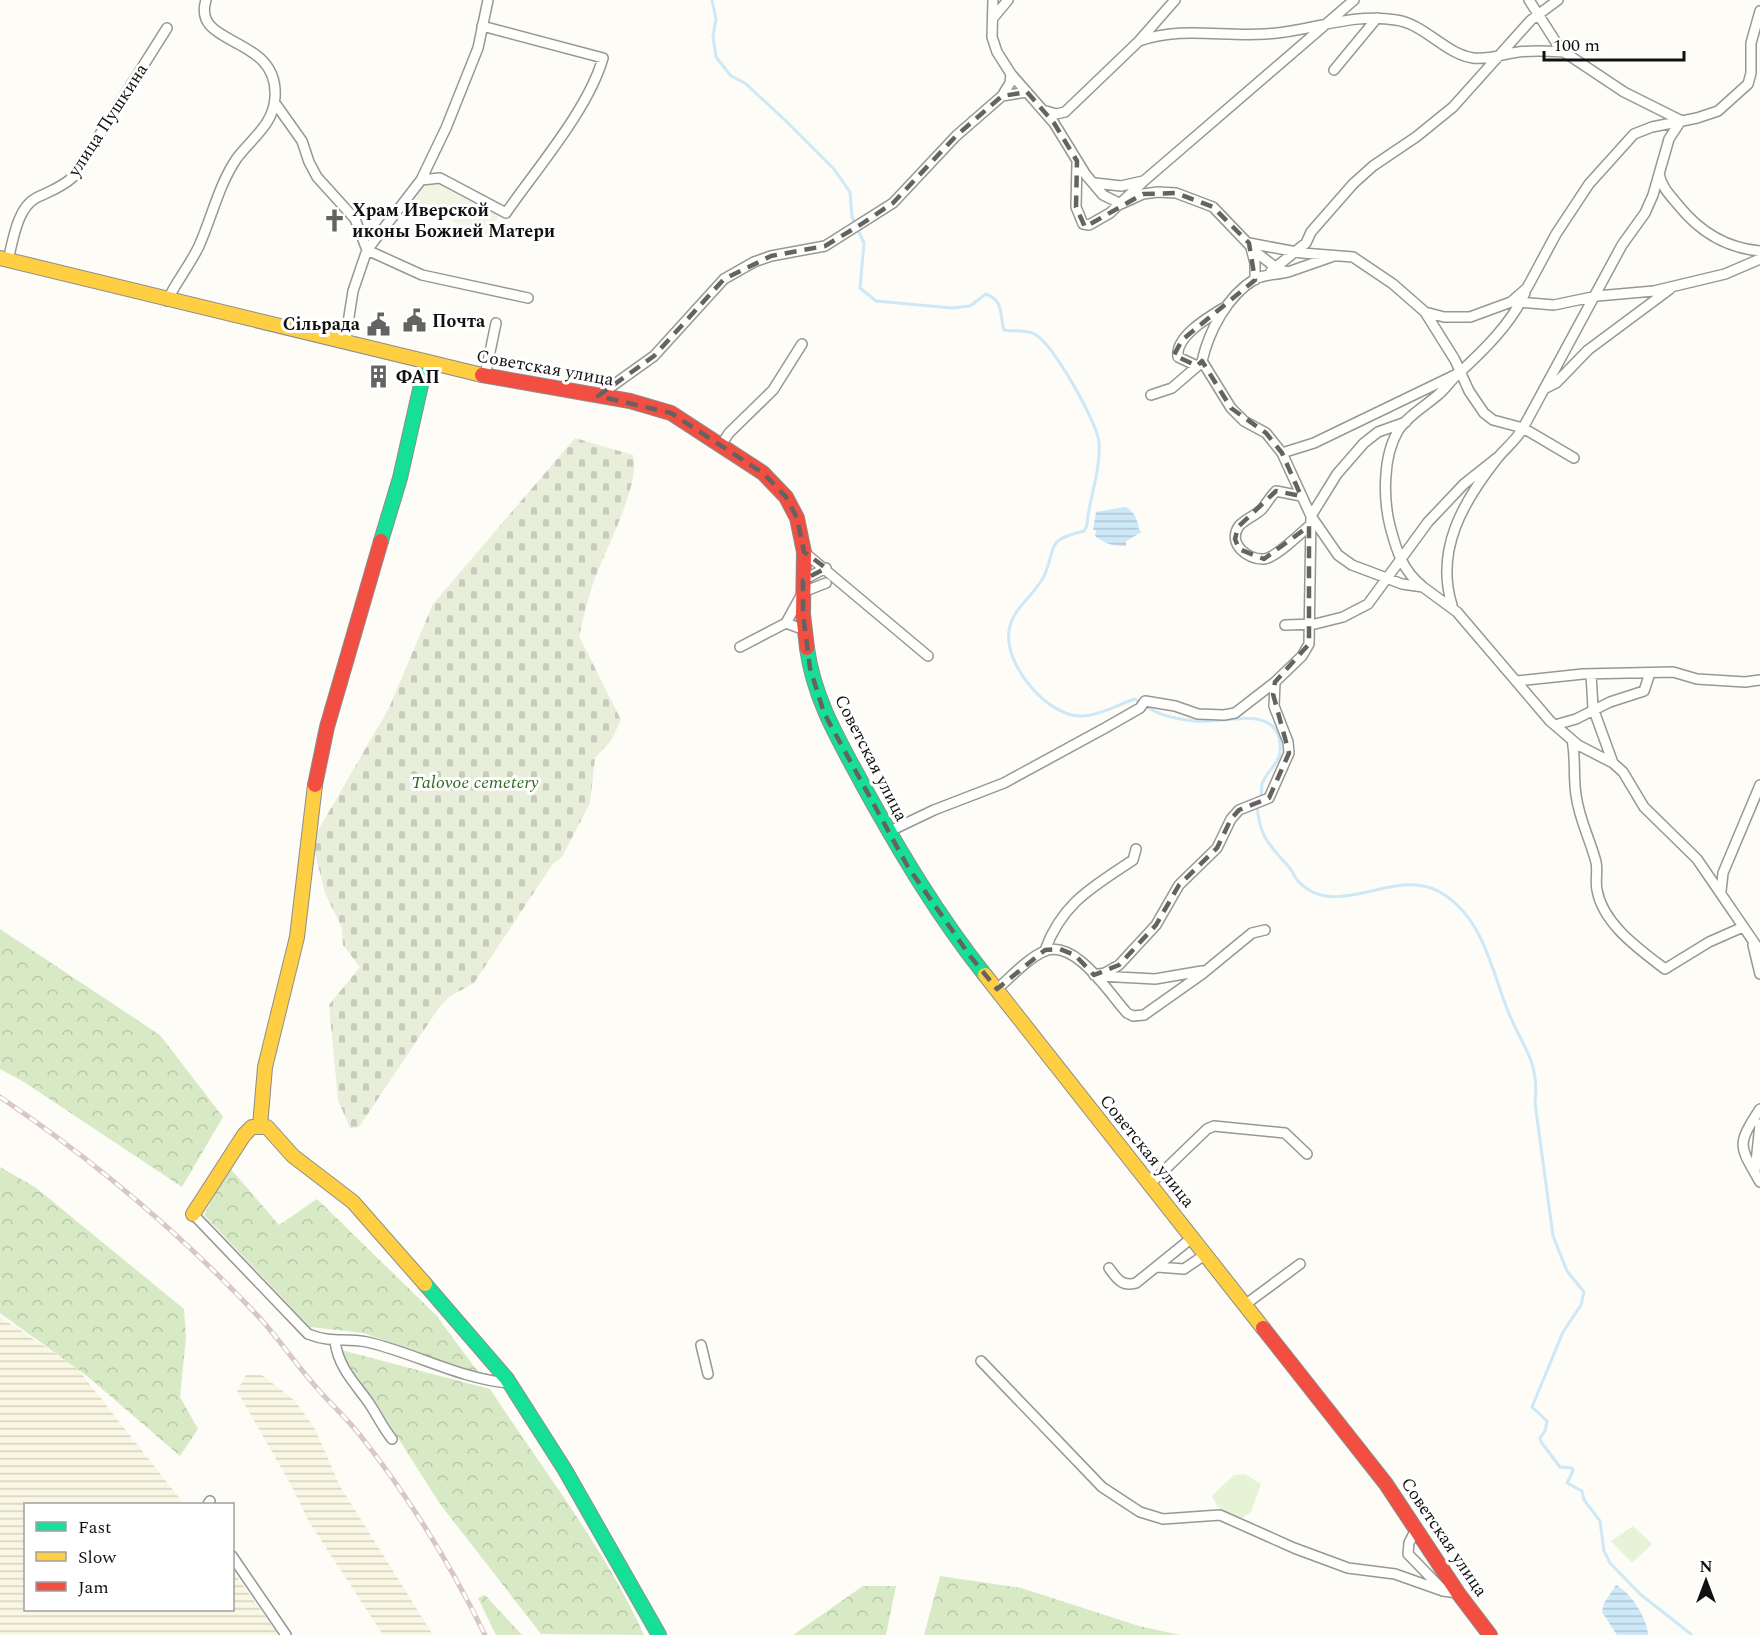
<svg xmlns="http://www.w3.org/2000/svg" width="1760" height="1635" viewBox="0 0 1760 1635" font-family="Spectral,serif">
  <defs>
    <pattern id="farmland-rules" width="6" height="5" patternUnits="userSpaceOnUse" patternTransform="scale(1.5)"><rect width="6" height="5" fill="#f9f7e4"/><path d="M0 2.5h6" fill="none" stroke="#d4d3c3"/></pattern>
    <pattern id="forest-crowns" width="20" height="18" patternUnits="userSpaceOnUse" patternTransform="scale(1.5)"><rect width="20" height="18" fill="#d8eac5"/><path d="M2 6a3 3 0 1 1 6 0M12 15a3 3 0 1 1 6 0" fill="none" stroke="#b8c8a8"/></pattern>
    <pattern id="cemetery-stones" width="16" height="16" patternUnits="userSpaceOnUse" patternTransform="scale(1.5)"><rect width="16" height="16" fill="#e9eedb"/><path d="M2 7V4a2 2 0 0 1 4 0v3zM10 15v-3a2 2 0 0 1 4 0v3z" fill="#c7cbbb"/></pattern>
    <pattern id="water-rules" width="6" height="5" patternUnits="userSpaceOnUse" patternTransform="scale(1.5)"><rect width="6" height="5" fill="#cde8f7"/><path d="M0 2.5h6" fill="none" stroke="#afc6d3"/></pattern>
  </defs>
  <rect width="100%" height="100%" fill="#fdfcf7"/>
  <!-- farmland -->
  <path fill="url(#farmland-rules)" d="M0,1317L77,1368L184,1504H26V1610H232L233,1572L279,1635H0Z
    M246,1375H262L295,1401L314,1427L340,1486L433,1635H383L309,1522L291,1485L237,1391Z"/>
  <!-- grass -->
  <path fill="#e7f3d7" d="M1245,1474L1261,1484L1251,1512L1242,1518C1228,1515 1217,1510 1212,1496L1234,1475Z
    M1633,1526L1652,1544L1632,1563L1611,1541Z"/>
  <!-- forest -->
  <path fill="url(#forest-crowns)" d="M0,929L160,1035L223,1117L182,1187L24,1082L0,1069Z
    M0,1167L35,1187L184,1309L186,1338L180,1397L198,1429L180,1456L87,1376L0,1313Z
    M229,1167L279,1225L317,1199L436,1315L479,1373L363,1333L310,1327L204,1215Z
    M341,1350L490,1389C541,1467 606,1550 644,1635L541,1634L440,1504L379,1408L347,1365Z
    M940,1576L1021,1588L1139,1626L1180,1635H924Z
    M863,1586H896L886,1635H793Z
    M485,1595L522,1635H496L478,1598Z"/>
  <!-- cemetery -->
  <path fill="url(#cemetery-stones)" d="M575,438L633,455C642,484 602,555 592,587C587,603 583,620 579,636L621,720L611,741L595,758L590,803L562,857L552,865L474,983L449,997L438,1009L359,1127L350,1128L338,1100L329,1005L360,967L343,945L342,928L325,893L312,841L389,708L433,604Z"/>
  <!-- pitch -->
  <path fill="#f0f6e1" d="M439,181L500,213L487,239L411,200L423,182Z"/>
  <!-- water -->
  <path fill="url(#water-rules)" d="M1125,507C1133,509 1139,522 1139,530L1142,532L1126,541V546C1113,546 1105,544 1095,536L1096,530H1093L1096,512Z
    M1616,1585C1632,1594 1647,1618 1648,1635H1617L1602,1612L1604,1603Z"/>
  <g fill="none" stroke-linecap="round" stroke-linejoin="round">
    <!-- stream -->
    <path stroke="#cde8f7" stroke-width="3" d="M712,0L716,19L713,36L716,57L731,76L745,83L788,123L834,169L850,192L852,217L864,243L860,288L876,301L952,308L970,306L986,294C1005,302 999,314 1004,330C1015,332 1027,329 1036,335C1054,346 1097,422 1099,442C1101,471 1089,498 1087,525L1084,531C1047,540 1057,543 1045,574C1037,594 1012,607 1009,631C1004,665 1048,718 1083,716C1101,715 1119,704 1135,699C1157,715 1169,718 1195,721C1224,724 1284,701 1280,752C1279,764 1265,773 1262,784C1261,789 1262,793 1261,797
      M1257,804C1259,835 1267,843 1288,866C1293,871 1294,877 1298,881C1336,922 1394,867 1438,891C1481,914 1490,964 1506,1006C1520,1045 1540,1058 1535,1103L1553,1236L1567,1271L1584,1292L1581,1305L1563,1332L1532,1407L1547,1421L1545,1431L1540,1438L1541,1442L1560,1467L1572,1468L1573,1471L1567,1483L1582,1491L1584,1500L1600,1521L1604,1551L1610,1563L1640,1594L1692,1635"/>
    <defs>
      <path id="street" d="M993,0L992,37L997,52L1011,74L1054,123L1086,175L1103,195L1121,204L1143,194L1158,192L1176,193L1213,207L1257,253L1279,270L1288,272L1331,257
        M1529,0L1561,50L1624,92L1682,121
        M993,18L1008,0
        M1139,41C1181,26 1222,37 1265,34C1310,32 1350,12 1396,20C1425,24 1445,54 1473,58C1489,60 1503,54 1518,52C1534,50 1548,51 1564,52
        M1334,70L1377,18
        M1002,96L1027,92
        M275,103L302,141L309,162L317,177L355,219L367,250L422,275L528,298
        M1046,111L1056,114L1065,112L1139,41L1175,0
        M1077,162L1076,207L1083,224L1089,225L1110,213L1145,180L1354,0
        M1659,174C1662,188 1670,195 1679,206C1700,232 1726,248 1760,251
        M421,180L440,178L506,213C537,168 588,110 603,58L482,26
        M1095,183L1121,186L1143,181
        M1249,243L1302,253L1353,257L1393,284L1425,312L1444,317H1470L1511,302L1527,288L1556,234L1589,184L1634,134L1652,127L1697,118L1718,111L1748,84L1751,73V43L1760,11
        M1251,248L1255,263V280
        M8,260C13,241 17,208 36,198C50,191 61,188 73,177L167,28
        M1271,271L1306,243L1311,232L1353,184L1373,166L1416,137L1453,107L1531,20L1558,0
        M1288,272C1277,275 1265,274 1255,279C1227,296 1209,331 1202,361L1231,408L1244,421L1266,433L1282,453L1311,516L1338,555L1352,565L1376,574L1402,584L1423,587L1457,612L1550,721L1578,745L1613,763L1623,772L1644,807L1697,859L1760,951
        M167,301C176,282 190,265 199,246C212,217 219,184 237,158C252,138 274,124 275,97C279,34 191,48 206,0
        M1517,302L1554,305L1597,296L1654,291L1725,274L1760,259
        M1425,312L1455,360L1469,391L1484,413L1493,420L1523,428L1622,245L1645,213L1653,195L1669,139L1680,122
        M345,342L353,291L367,250L421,180L446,128L478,48L488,0
        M1197,366L1178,357C1175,336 1209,317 1225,307
        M485,376L496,323
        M1546,388L1556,383L1588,350L1670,289
        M1151,395L1172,388L1201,363
        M598,396L654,356L724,279L754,262L771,256L825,246L893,203L956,136L1002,96L1010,83L1011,74
        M721,445L729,433L773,390L802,344
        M1282,453L1314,443L1457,374
        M1301,496L1276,491C1270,497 1267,503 1262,509C1255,516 1245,519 1239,526C1227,543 1247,560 1264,559C1275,558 1300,534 1309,526
        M804,552L928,656
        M803,580L826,568
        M1422,586C1402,570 1396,549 1390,526C1383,498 1383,456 1398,431C1407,416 1427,405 1439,394C1446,388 1451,380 1458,374C1483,351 1511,324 1525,293
        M1452,605C1435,550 1463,502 1496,460C1505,448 1516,441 1523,428L1574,458
        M786,623L803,592L826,583
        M1285,625L1315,624L1343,617L1368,604L1428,522L1464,484L1498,457
        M740,647L786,623L805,630
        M1591,674L1593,708L1613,763
        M1517,681L1583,674L1673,672L1697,679L1745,682L1760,680
        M1555,725L1576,719L1610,702L1644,691L1650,673
        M1572,740C1576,758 1573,776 1576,795C1579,819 1590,839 1596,862C1598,871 1595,880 1597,890C1603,924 1639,949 1665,969L1709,942L1743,927
        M888,832L934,810L1004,783L1105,728L1140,708L1145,701L1175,706L1198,714L1224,715L1235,713L1275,682
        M1721,891L1723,873L1760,785
        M1753,945L1760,974
        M1045,950C1063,902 1093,887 1133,860L1136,849
        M1094,975L1105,973L1119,965L1156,925L1179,885L1217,848L1231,819L1239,810L1269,798L1289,753L1288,742L1274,706L1275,682L1302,656L1309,644L1311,516L1337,474L1364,443L1378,432L1406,422
        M1099,976L1155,979L1202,971
        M997,989C1011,977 1028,958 1045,951C1075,939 1109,993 1127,1013L1133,1016L1144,1015L1202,974L1252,933L1265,930
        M1760,1109C1736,1146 1739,1145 1760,1182
        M1755,1172L1760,1124
        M1150,1184L1207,1129L1214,1126L1285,1133L1307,1154
        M193,1214L308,1334C334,1344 344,1337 367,1342C415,1353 460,1379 509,1383
        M1157,1267L1184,1269L1206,1254
        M1109,1268C1117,1279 1122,1287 1136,1283L1193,1237
        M1246,1304L1300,1264
        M335,1342C339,1368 354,1382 369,1403C377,1415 383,1428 392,1439
        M701,1345L708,1374
        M981,1361L1102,1487L1140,1512L1163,1519L1220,1515L1294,1548L1348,1568L1395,1574L1443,1591L1458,1593
        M208,1504L210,1501
        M1416,1529L1409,1543L1408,1554L1442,1589
        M232,1556L286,1635"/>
      <path id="fast" d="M381,541L400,478L426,363
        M807,648C814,700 840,742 864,787C900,852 938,916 985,975
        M425,1284L507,1379L565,1470L659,1635"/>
      <path id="slow" d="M0,258L482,375
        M985,975L1263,1328
        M260,1126L265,1067L297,937L315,785
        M193,1214L244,1135L252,1127H267L293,1156L353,1202L425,1284"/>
      <path id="jam" d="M482,375L630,401L671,413L763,473L786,497L797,518L804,552L803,614L807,648
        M315,785L327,727L381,541
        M1263,1328L1386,1484L1458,1593L1490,1635"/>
    </defs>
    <!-- street casing -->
    <use href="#street" stroke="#979795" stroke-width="12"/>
    <!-- fast casing -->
    <use href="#fast" stroke="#8e8d8b" stroke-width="16"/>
    <!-- slow casing -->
    <use href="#slow" stroke="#8e8d8b" stroke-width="16"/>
    <!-- jam casing -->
    <use href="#jam" stroke="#8e8d8b" stroke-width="16"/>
    <!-- street -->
    <use href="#street" stroke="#fffffe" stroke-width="9"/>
    <!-- fast -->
    <use href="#fast" stroke="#16e098" stroke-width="14"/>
    <!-- slow -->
    <use href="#slow" stroke="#ffcf43" stroke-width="14"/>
    <!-- jam -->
    <use href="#jam" stroke="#f24e42" stroke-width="14"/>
    <defs>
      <path id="rail" d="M0,1097C92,1159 180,1233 256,1314C276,1335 292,1359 311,1381C326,1400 345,1416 360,1435C408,1496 451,1565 485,1635"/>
    </defs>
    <!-- rail casing -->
    <use href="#rail" stroke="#d9c6c7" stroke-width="5"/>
    <!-- rail -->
    <use href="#rail" stroke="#fff" stroke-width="3" stroke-dasharray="9" stroke-linecap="butt"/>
  </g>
  <!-- marked area -->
  <path fill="none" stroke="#646362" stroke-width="4.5" stroke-dasharray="12 8" stroke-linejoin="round" d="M1027,92L1054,123L1077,161L1076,207L1085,227L1143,194L1176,193L1213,207L1249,243L1255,280L1182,340L1174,355L1197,366L1202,361L1231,408L1266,433L1282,453L1301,496L1276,491L1238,527L1235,539L1239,549L1264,559L1309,526V644L1275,682L1273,694L1289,753L1269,798L1239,810L1231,819L1217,848L1179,885L1156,925L1119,965L1094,975L1075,955L1060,949L1045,950L997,989L970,956L908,867L824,713L810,668L803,614V580L826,568L804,552L797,518L786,497L763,473L671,413L598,396L654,356L724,279L771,256L825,246L860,225L893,203L956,136L1002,96Z"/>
  <!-- icons -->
  <defs>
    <symbol id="church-bare" viewBox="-9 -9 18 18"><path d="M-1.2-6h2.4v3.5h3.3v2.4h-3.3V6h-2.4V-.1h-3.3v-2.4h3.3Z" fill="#646362" stroke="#fff" stroke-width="2.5" paint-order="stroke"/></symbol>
    <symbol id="civic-bare" viewBox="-9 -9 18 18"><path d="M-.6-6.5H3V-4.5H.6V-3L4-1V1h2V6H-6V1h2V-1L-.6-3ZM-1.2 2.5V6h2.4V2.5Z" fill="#646362" stroke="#fff" stroke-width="2.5" paint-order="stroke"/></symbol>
    <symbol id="building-bare" viewBox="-9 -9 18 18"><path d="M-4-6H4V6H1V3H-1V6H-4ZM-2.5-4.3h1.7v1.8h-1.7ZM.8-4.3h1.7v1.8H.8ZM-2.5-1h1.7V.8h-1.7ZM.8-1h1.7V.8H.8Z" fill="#646362" stroke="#fff" stroke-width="2.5" paint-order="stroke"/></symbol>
  </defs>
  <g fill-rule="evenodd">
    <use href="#church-bare" x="318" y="204" width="33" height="33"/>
    <use href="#civic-bare" x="398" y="304" width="33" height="33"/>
    <use href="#civic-bare" x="362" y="308" width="33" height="33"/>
    <use href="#building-bare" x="362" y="360" width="33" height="33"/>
  </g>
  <g text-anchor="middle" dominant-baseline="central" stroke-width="6" stroke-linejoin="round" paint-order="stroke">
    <!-- street labels -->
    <g font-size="18" fill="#111" stroke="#fff">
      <text transform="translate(108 120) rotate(-57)">улица Пушкина</text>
      <text transform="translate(545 368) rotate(10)">Советская улица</text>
      <text transform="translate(871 758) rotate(63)">Советская улица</text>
      <text transform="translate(1147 1151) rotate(51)">Советская улица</text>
      <text transform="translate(1444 1537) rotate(56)">Советская улица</text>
    </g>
    <!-- poi labels -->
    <g font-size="18" font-weight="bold" fill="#111" stroke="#fff" text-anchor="start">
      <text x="352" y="210">Храм Иверской<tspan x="352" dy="21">иконы Божией Матери</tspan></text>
      <text x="432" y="321">Почта</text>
      <text x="360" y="324" text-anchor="end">Сільрада</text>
      <text x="396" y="377">ФАП</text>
    </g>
    <!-- park labels -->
    <g font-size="18" font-style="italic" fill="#2f6b1f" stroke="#fff">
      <text x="475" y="782">Talovoe cemetery</text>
    </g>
  </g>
  <!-- legend -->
  <rect x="24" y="1503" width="210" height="108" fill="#ffffff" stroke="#a0a0a0" stroke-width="1.5"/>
  <rect x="36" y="1522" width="30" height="9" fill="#16e098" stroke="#a0a0a0" stroke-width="1.5"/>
  <text x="78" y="1533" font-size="18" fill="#111111">Fast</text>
  <rect x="36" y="1552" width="30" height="9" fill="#ffcf43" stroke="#a0a0a0" stroke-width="1.5"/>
  <text x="78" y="1563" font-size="18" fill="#111111">Slow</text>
  <rect x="36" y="1582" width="30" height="9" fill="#f24e42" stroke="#a0a0a0" stroke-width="1.5"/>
  <text x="78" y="1593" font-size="18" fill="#111111">Jam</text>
  <!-- north arrow -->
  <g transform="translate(1706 1581)" stroke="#ffffff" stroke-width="4.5" paint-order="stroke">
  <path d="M0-4.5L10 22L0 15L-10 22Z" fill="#111111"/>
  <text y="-9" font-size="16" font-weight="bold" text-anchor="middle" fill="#111111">N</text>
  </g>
  <!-- scale -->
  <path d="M1544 51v9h140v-9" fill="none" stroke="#111111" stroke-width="3"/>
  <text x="1553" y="51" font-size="18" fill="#111111" stroke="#ffffff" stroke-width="4.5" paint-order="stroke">100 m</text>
</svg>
